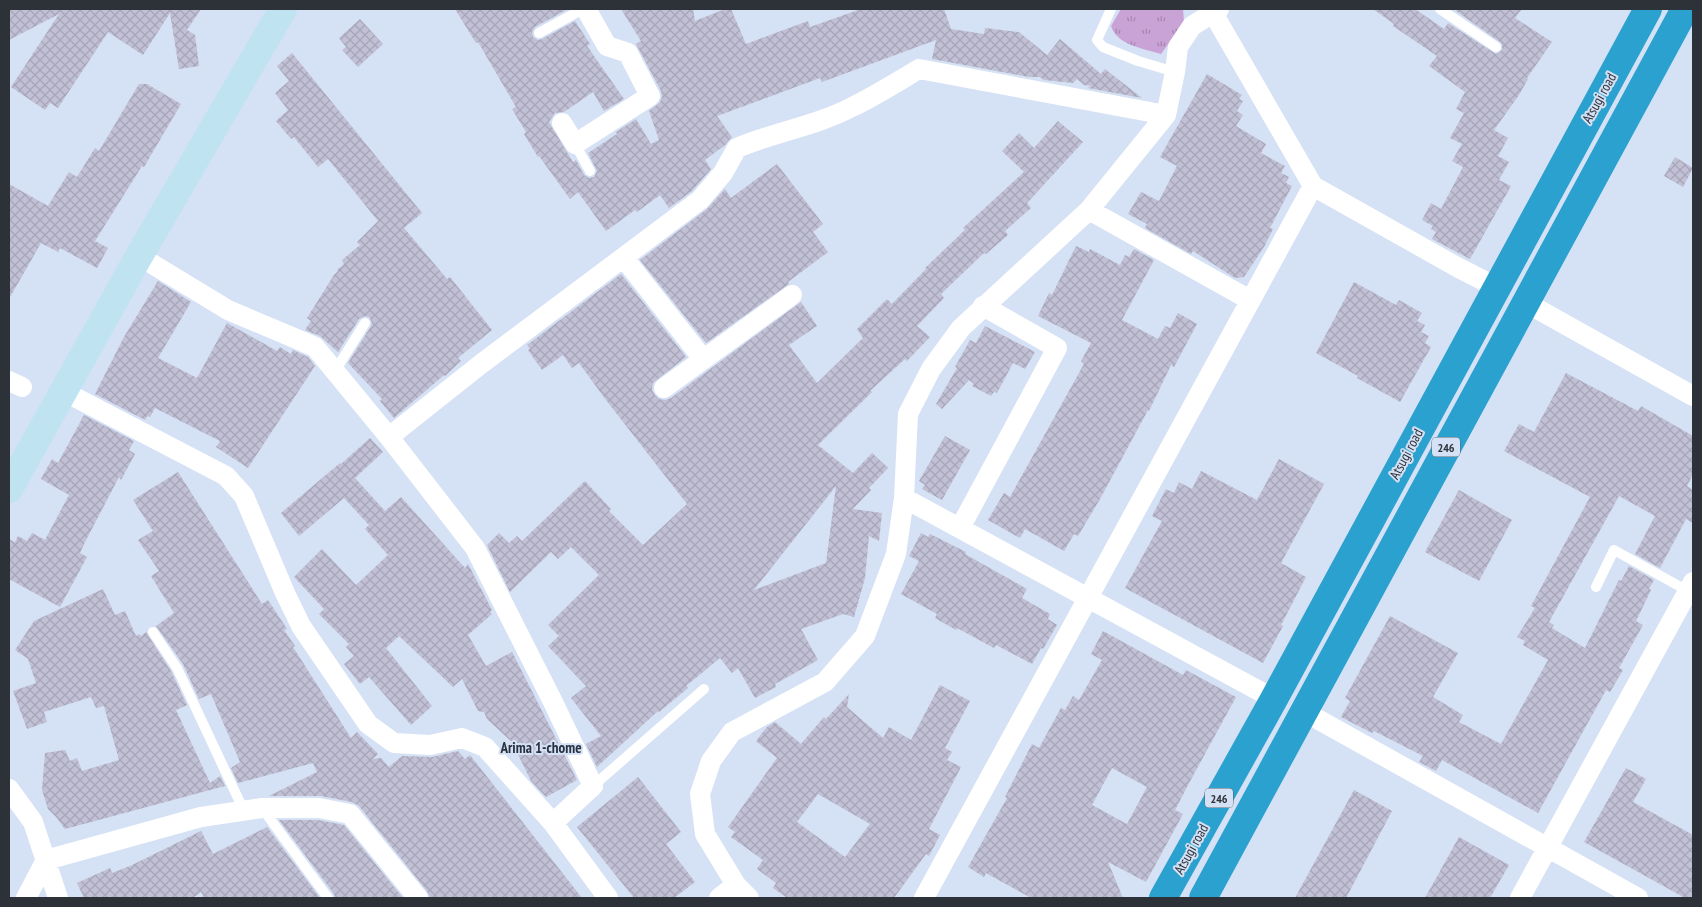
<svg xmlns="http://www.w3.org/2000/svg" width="1702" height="907" viewBox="0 0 1702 907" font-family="'PT Sans Narrow',sans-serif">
  <defs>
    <pattern id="park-tufts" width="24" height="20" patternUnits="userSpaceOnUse" patternTransform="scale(1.25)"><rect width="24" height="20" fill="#c9a3d6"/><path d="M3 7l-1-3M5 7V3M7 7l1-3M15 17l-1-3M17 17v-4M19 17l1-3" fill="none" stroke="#a485af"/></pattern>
    <pattern id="building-cross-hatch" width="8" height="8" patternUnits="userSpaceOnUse" patternTransform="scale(1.25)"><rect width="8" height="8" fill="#c2c0d5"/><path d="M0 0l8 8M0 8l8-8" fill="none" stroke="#a7a5b8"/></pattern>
  </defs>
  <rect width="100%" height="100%" fill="#d5e1f4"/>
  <!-- park -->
  <path fill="url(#park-tufts)" d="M1121,9H1183L1184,22L1161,54C1143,48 1118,46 1111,26Z"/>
  <!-- building -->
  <path fill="url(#building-cross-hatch)" fill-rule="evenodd" d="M9,9H201L187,30L195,35L199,66L179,69L170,13L143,55L108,32L58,108L50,103L45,110L11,87L59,14L9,40Z
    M455,9H568L535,27L532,32L533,37L538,40L542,39L575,21L590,44L587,46L624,99L604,111L593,92L564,112L555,113L549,122L573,162L576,160L584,175L589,178L594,177L597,171L588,153L617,134L616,132L636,119L651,144L659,140L649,111L660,102L662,97L661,91L636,44L641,41L621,9H693L695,21L725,9H731L746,44L808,21L810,27L861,9H944L951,29L984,34L985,28L1019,32L1047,55L1060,39L1101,74L1105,69L1142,98L1088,88L1091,86L1084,85L1077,79L1073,83L1044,80L1040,77H1029L932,59L936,40L822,82L820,78L717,116L732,137L725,145L705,160L711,169L692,191L669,208L660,195L637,212L635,210L606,231L578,192L570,199L539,156L538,157L524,134L526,132L512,109L516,107L478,42L476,43Z
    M1373,9H1415L1444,29L1448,23L1496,54L1502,50V44L1500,42L1456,11L1458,9H1522L1515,18L1552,42L1527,78L1528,79L1519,95L1494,130L1508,138L1498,156L1509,162L1499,180L1511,186L1470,259L1432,239L1436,232L1431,229L1433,226L1422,220L1431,203L1441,209L1463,167L1452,161L1462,144L1450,138L1464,113L1456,109L1465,92L1429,66L1437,56L1393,26L1394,24Z
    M360,19L383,44L358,67L342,50L346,47L339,38Z
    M292,53L422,213L404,228L447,279L450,277L492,330L458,358L461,361L445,376L444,375L394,418L380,401L382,399L348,363L371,326L372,323L369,317L365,316L359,319L338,352L320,336L305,330L311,321L307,318L334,275L338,271L337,270L344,264L342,260L360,245L357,242L378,221L328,159L318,167L294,137L291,139L276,121L288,110L275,93L289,81L277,66Z
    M1207,74L1242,95L1239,99L1243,101L1237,111L1243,115L1236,126L1266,144L1261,153L1285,166L1281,173L1289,177L1286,183L1292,186L1270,228L1273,229L1264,247L1244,277L1235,278L1193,251L1191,254L1145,228L1147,224L1128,214L1141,192L1159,201L1177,166L1160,157Z
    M139,84H147L181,104L144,167L142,166L95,241L108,248L97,268L60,248L58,252L41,243L9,299V184L48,206L69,172L77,177L95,148L99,151Z
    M1058,121L1083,142L1027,203L1031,208L1005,231L1008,235L986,254L984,253L941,294L944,298L917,326L930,337L907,361L905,359L870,391L872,392L818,445L853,473L872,453L888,468L869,488L871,490L853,509L882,513L879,541L869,536L865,578L854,617L843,614L801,629L818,660L775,684L776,687L755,698L738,668L732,673L720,658L686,686L688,688L659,712L658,711L597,767L586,744L601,736L571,698L586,686L548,646L559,636L548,625L599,575L571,547L558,559L551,552L510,592L487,545L499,533L509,543L517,536L522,541L585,481L611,509L609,511L643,545L687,504L606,400L579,363L572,368L563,355L542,370L528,350L530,349L527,345L621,274L686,357L653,383L652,390L655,395L659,399L665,400L671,398L801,302L817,326L789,345L817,383L863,338L857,329L887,299L892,304L926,269L925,268L965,230L963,228L1024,172L1002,151L1019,133L1034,148ZM836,486L826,563L754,590Z
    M1675,157L1693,168L1683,187L1664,176Z
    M777,164L823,224L813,232L828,252L788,282L789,284L706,343L640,260L707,209L725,189L731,198Z
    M1076,246L1089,252L1090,249L1120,265L1125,255L1129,257L1134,249L1154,260L1122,320L1158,339L1165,326L1170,328L1178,313L1197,324L1174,367L1171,365L1149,411L1148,410L1100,499L1078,536L1074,534L1064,551L1025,529L1020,538L988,520L1004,493L1010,497L1084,364L1081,361L1091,343L1038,316L1049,293L1052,295Z
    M158,281L191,302L158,358L197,378L227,323L277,351L280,347L291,354L293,350L308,357L315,366L248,468L216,447L220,441L155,408L150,417L147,416L145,420L95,394L124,337Z
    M1354,282L1396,305L1399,300L1422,313L1417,321L1425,325L1421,332L1429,336L1425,343L1431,347L1400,402L1357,378L1358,376L1316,353Z
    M985,326L1035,352L1025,369L1013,363L997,393L994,392L991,396L972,386L974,384L969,380L942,409L936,404L957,368L955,367L970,340L976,343Z
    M1566,373L1638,411L1641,406L1693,436V474L1687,486L1693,490V523L1686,519L1660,568L1635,554L1655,516L1619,496L1549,622L1554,625L1552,628L1585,648L1619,580L1621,581L1629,566L1654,580L1649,589L1651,590L1636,621L1643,625L1619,668L1623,670L1610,692L1606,690L1538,813L1442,760L1436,771L1419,762L1423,756L1374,731L1372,733L1341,717L1350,701L1345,698L1390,616L1458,653L1433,697L1463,715L1459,722L1501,744L1548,660L1523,645L1525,641L1517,637L1535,608L1531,606L1590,497L1504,451L1519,424L1534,432Z
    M84,415L134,441L129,450L135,454L121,480L119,477L85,542L80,553L87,557L60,607L9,579V539L15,542L18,536L27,541L32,533L45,540L69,495L41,479L52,459L58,463Z
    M945,436L970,450L942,500L922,489L925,485L919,481Z
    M370,438L383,452L355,478L385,511L401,497L465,568L468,564L492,610L490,612L492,614L468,635L486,666L512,652L577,780L546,797L531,781L512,742L487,719L484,712L478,711L462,679L453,687L399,636L386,648L432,706L411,725L369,677L360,684L344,664L354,656L346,647L349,644L319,614L324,609L294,577L322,549L356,585L388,555L365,529L369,525L344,498L299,536L281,513L340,463L341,464Z
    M1279,459L1324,484L1281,563L1306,577L1281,625L1283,626L1263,663L1125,588L1162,521L1152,516L1166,489L1174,493L1179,482L1192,489L1201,471L1257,500Z
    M178,472L262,604L268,600L287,629L284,630L295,646L293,647L351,738L357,732L378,754L373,759L381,758L389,767L402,756L432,757L458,751L465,759L470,755L582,898H430L427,891L359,806L352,802L321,796H269L317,772L313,763L238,783L231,768L240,762L211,694L199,699L183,664L156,626L174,613L151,576L159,571L138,540L153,531L133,500Z
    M1459,490L1512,520L1479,581L1425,552Z
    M921,533L928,537L930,534L966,552L965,554L1027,589L1022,598L1050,614L1048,619L1057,625L1043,649L1041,648L1032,664L996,645L994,648L957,628L956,630L935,618L937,614L901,594L919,561L909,556Z
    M103,589L115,615L125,611L136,636L139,634L141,636L146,632L171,671L187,705L176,710L210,783L220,776L225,786L65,829L56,817L48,809L42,790L45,753L65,750L70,761L77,758L82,771L119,760L104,706L96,708L91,697L44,712L47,722L27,729L13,691L36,683L28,659L15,650L34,621Z
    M1103,631L1183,675L1186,670L1236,697L1188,785L1175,810L1183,814L1146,882L1108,862L1123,898H1031L986,873L984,877L968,867L1007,798L1005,797L1032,744L1039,748L1061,708L1065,710L1073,696L1079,700L1102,660L1091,654ZM1112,768L1147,787L1127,824L1092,805Z
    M940,685L970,701L945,748L952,752L947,760L961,767L929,829L940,835L929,856L926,854L894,898H787L773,888L776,883L757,869L763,860L731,837L735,832L728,827L777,758L756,741L767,727L775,722L801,744L824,717L826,719L849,694L847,707L883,738L889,727L911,740ZM818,794L870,824L845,857L797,822Z
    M1626,768L1646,779L1633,802L1693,835V898H1685L1584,842Z
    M638,777L681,832L666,844L695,882L674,898H634L577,827Z
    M1354,790L1392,811L1346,898H1295Z
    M279,820H318L344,825L403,898H335L334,894Z
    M267,827L320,898H204L201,892L193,898H84L77,883L110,868L112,873L130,866L201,831L213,854Z
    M1459,837L1509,865L1490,898H1425Z"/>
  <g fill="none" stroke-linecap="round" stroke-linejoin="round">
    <!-- lane -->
    <path stroke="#fff" stroke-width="10" d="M1111,9L1097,40L1103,47L1138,61L1175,72
      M1440,9L1496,47
      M539,33L583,9
      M575,144L590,171
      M335,371L365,323
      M1596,587L1614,550L1688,591
      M153,632L177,668L244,811
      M593,786L704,689
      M262,808L328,898"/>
    <!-- street -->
    <path stroke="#fff" stroke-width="20" d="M1208,9L1213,13L1313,186L1457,267L1496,287
      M562,123L575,144L650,96L628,53L607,46L586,9
      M1089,210L1250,300
      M139,256L228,310L299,340L315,347L389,437
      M624,258L703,359
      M1525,302L1693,396
      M9,381L22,387
      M664,388L792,295
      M63,391L226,476L244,496L285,593L301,626L368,724L394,743L430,745L462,738L485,747L553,823L608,898
      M904,498L1274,699
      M960,528L1057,348L983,306
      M1303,711L1638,898
      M9,789L33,822L58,898
      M553,823L593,786L554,704L475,548L389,437L481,364L700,200L723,173L737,148C774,132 816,126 852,107C875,96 897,82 919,69L1166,115
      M26,898L46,860L201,817L262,808H319L350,814L418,898
      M719,898L736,885
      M749,898L736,885L705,834L700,794L711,761L732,732L825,682L865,636L896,554L904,498L908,414L931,369L961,328L1089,210L1166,115L1175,72L1178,47L1192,26L1219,9
      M924,898L1313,186
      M1520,898L1693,582"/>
    <!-- secondary -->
    <path stroke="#bfe3f1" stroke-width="28" d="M9,489L139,256L283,9"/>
    <!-- highway -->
    <path stroke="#2ba1cf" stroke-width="28" d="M1163,898L1274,699L1648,9
      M1203,898L1685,9"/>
  </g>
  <g text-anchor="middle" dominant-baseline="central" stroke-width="4" stroke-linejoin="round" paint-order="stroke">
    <!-- shield labels -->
    <g fill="#d5e1f4" stroke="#5f6671" stroke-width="1">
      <rect x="1432" y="437.5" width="28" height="19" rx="4"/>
      <rect x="1205" y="788.5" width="28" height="19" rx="4"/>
    </g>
    <g font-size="12" font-weight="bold" fill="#2d3239">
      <text x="1446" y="447">246</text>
      <text x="1219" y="798">246</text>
    </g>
    <!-- street labels -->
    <g font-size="14" fill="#2d3239" stroke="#d5e1f4">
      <text transform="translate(1599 98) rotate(-61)">Atsugi road</text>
      <text transform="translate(1406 454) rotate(-62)">Atsugi road</text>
      <text transform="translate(1191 849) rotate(-61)">Atsugi road</text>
    </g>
    <!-- neighbourhood labels -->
    <g font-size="15" font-weight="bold" fill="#293240" stroke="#d5e1f4">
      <text x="541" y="747">Arima 1-chome</text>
    </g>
  </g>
  <!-- border -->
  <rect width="1702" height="907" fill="none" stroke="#2d3239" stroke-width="20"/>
</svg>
